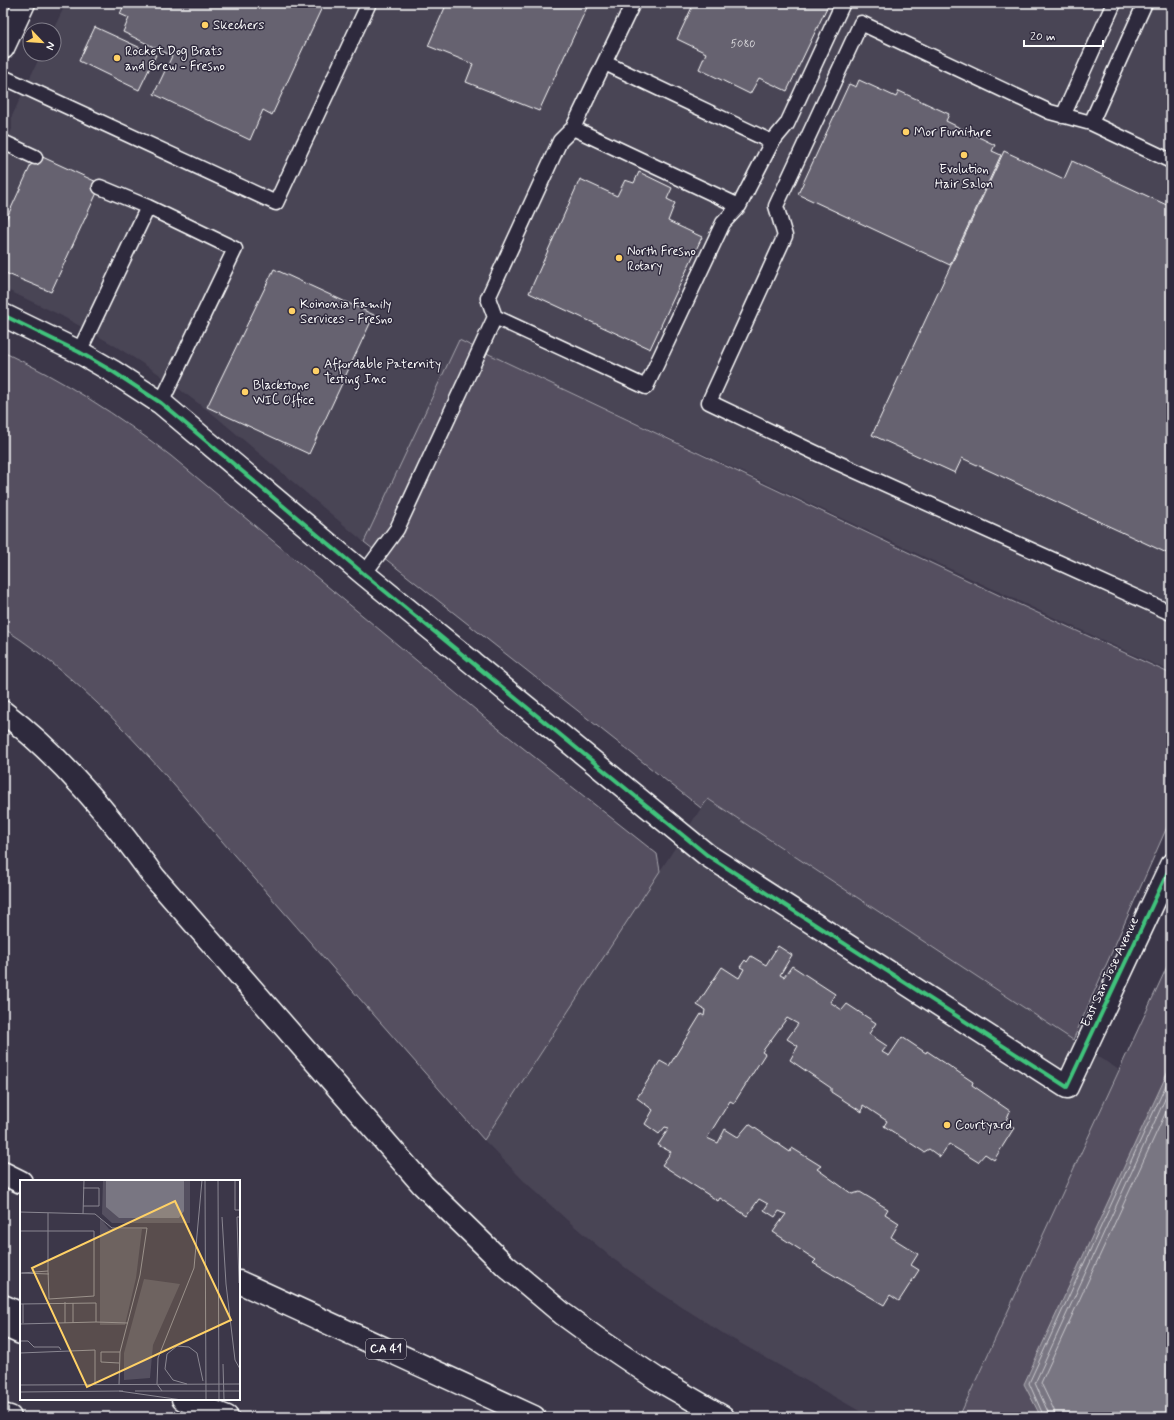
<svg xmlns="http://www.w3.org/2000/svg" width="1174" height="1420" viewBox="0 0 1174 1420" font-family="Mynerve,sans-serif">
  <rect width="100%" height="100%" fill="#3c3749"/>
  <filter id="ink" filterUnits="userSpaceOnUse"><feTurbulence type="fractalNoise" baseFrequency=".025" numOctaves="2"/><feDisplacementMap in="SourceGraphic" scale="8" xChannelSelector="R" yChannelSelector="G"/><feConvolveMatrix kernelMatrix="1 2 1 2 8 2 1 2 1" color-interpolation-filters="sRGB"/></filter>
  <g filter="url(#ink)">
    <!-- built -->
    <path fill="#494455" d="M66,3H1171V672L459,340L364,542L214,415L156,372L112,344L60,315L3,288V149L12,129V116L41,54H54V30H53Z
      M707,799L1119,1070L959,1417H870L724,1334L659,1292L612,1258L567,1220L524,1181L484,1140Z"/>
    <!-- green -->
    <path fill="#555060" stroke="#aaa8b0" d="M459,340L1005,598L1171,674V818L1073,1040L708,799L701,808L364,542Z
      M3,352C63,380 118,415 171,456L494,725L657,854L660,871L484,1140C400,1045 317,950 234,855C164,774 95,686 3,628Z
      M1171,958V1417H959Z"/>
    <!-- water -->
    <path fill="#797682" stroke="#afadb4" d="M1171,1065V1417H1041L1024,1384Z"/>
    <g fill="none" stroke-linecap="round" stroke-linejoin="round">
      <!-- shore -->
      <path stroke="#c9c8cd" stroke-width="1" d="M1044,1417L1029,1383L1171,1074
        M1049,1417L1048,1412L1035,1383L1171,1086
        M1055,1417L1054,1410L1041,1383L1171,1101"/>
    </g>
    <!-- building -->
    <path fill="#666270" stroke="#fff" d="M125,3H324L272,115L263,110L250,140L154,94L172,56L123,32L129,18L120,14Z
      M447,3H589L539,111L466,82L473,64L428,46Z
      M694,3H829L787,91L759,78L750,94L699,69L706,53L677,39Z
      M95,27L156,55L139,90L79,61Z
      M859,80L896,97L899,91L949,114L946,121L995,145L992,151L1001,155L950,265L798,194L849,84L856,87Z
      M1004,151L1064,179L1072,161L1171,207V555L962,458L955,473L872,435Z
      M36,154L101,184L51,292L3,272V226Z
      M639,172L672,188L667,199L675,203L668,221L702,237L650,349L529,293L580,179L617,196L625,180L634,183Z
      M274,269L374,315L309,454L207,407Z
      M778,946L792,955L780,975L784,977L792,966L835,994L830,1002L842,1010L847,1004L876,1023L869,1034L887,1046L882,1052L889,1056L902,1037L926,1053L927,1051L973,1082L972,1085L1010,1111L1005,1123L1014,1128L994,1160L985,1154L978,1162L949,1144L940,1157L929,1149L924,1152L884,1126L887,1121L863,1105L862,1112L831,1092V1088L790,1060L798,1046L787,1039L798,1024L787,1018L762,1052L765,1054L734,1103L730,1101L707,1138L718,1143L725,1129L738,1137L749,1124L790,1152L792,1148L821,1166L817,1169L852,1194L860,1192L888,1209L885,1214L899,1223L891,1237L918,1254L911,1265L919,1270L899,1301L890,1295L884,1305L813,1263L816,1260L773,1232L786,1214L779,1211L775,1217L764,1210L768,1204L759,1199L747,1216L720,1198L718,1201L662,1165L671,1152L658,1145L669,1128L665,1127L659,1134L645,1124L653,1110L637,1098L660,1061L669,1066L701,1014L704,1016L705,1010L697,1005L722,967L739,978L744,969L740,967L745,960L747,962L751,956L766,965Z"/>
    <g fill="none" stroke-linecap="round" stroke-linejoin="round">
      <defs>
        <path id="lane" d="M633,3L573,128L560,141L488,298L495,317L646,387L723,223L739,206L772,142L787,124L843,3
          M605,63L772,142
          M3,77L276,203L369,3
          M1063,116L1114,3
          M1091,123L1145,3
          M573,128L739,206
          M3,142L35,157
          M1171,161L1091,123L1050,112L861,23L776,206L785,236L709,402L818,454L1171,613
          M100,187L148,207
          M79,352L148,207L235,249L161,403
          M364,574L397,529L495,317"/>
        <path id="street" d="M3,315L79,352L112,371L161,403L364,574L707,855L1067,1087L1171,865"/>
        <path id="primary" d="M3,48L24,3"/>
        <path id="highway" d="M3,712C63,758 110,816 154,877L423,1185L506,1266L563,1314L596,1338L657,1379L723,1417
          M3,1173L21,1182
          M239,1282L534,1417
          M3,1306L21,1314
          M3,1325L21,1333
          M183,1399L227,1417
          M3,1415L10,1417"/>
      </defs>
      <!-- lane casing -->
      <use href="#lane" stroke="#fff" stroke-width="17"/>
      <!-- street casing -->
      <use href="#street" stroke="#fff" stroke-width="25"/>
      <!-- primary casing -->
      <use href="#primary" stroke="#fff" stroke-width="25"/>
      <!-- highway casing -->
      <use href="#highway" stroke="#fff" stroke-width="25"/>
      <!-- lane -->
      <use href="#lane" stroke="#2f2a3d" stroke-width="14"/>
      <!-- street -->
      <use href="#street" stroke="#2f2a3d" stroke-width="22"/>
      <!-- primary -->
      <use href="#primary" stroke="#2f2a3d" stroke-width="22"/>
      <!-- highway -->
      <use href="#highway" stroke="#2f2a3d" stroke-width="22"/>
      <defs>
        <path id="cycleway" d="M3,315L79,352L112,371L161,403L364,574L707,855L1067,1087L1171,865"/>
      </defs>
      <!-- cycleway casing -->
      <use href="#cycleway" stroke="#2f2a3d" stroke-width="6"/>
      <!-- cycleway -->
      <use href="#cycleway" stroke="#40c37c" stroke-width="4"/>
    </g>
  </g>
  <!-- markers -->
  <g fill="#ffd166" stroke="#2f2a3d" stroke-width="1.5">
    <circle cx="205" cy="25" r="4"/>
    <circle cx="117" cy="58" r="4"/>
    <circle cx="906" cy="132" r="4"/>
    <circle cx="964" cy="155" r="4"/>
    <circle cx="619" cy="258" r="4"/>
    <circle cx="292" cy="311" r="4"/>
    <circle cx="316" cy="371" r="4"/>
    <circle cx="245" cy="392" r="4"/>
    <circle cx="947" cy="1125" r="4"/>
  </g>
  <g text-anchor="middle" dominant-baseline="central" stroke-width="3" stroke-linejoin="round" paint-order="stroke">
    <!-- number labels -->
    <g font-size="11" fill="#d9d8db">
      <text x="743" y="44">5080</text>
    </g>
    <!-- shield labels -->
    <rect fill="#2f2a3d" stroke="#c1bfc5" stroke-width="1" x="366" y="1339" width="40" height="20" rx="3"/>
    <g font-size="12" font-weight="bold" fill="#fff">
      <text x="386" y="1349">CA 41</text>
    </g>
    <!-- poi labels -->
    <g font-size="13" fill="#fff" stroke="#2f2a3d" text-anchor="start">
      <text x="213" y="25">Skechers</text>
      <text x="125" y="51">Rocket Dog Brats<tspan x="125" dy="15">and Brew - Fresno</tspan></text>
      <text x="914" y="132">Mor Furniture</text>
      <text x="964" y="169" text-anchor="middle">Evolution<tspan x="964" dy="15">Hair Salon</tspan></text>
      <text x="627" y="251">North Fresno<tspan x="627" dy="15">Rotary</tspan></text>
      <text x="300" y="304">Koinonia Family<tspan x="300" dy="15">Services - Fresno</tspan></text>
      <text x="324" y="364">Affordable Paternity<tspan x="324" dy="15">Testing Inc</tspan></text>
      <text x="253" y="385">Blackstone<tspan x="253" dy="15">WIC Office</tspan></text>
      <text x="955" y="1125">Courtyard</text>
    </g>
    <!-- street labels -->
    <g font-size="13" fill="#fff" stroke="#2f2a3d">
      <text transform="translate(1110 972) rotate(-65)">East San Jose Avenue</text>
    </g>
  </g>
  <!-- overview -->
  <g transform="translate(20 1180)">
    <rect width="220" height="220" fill="#3c3749"/>
    <path d="M83,0H170V43H92L82,34ZM80,38L89,49H122L116,98L105,145H80ZM124,99L160,104L133,165L130,198L104,200V173Z" fill="#555060"/>
    <path d="M86,0H164V31L159,38H99L86,27Z" fill="#797682"/>
    <path fill="none" stroke="#8a8792" stroke-width="1" d="M198,0L199,220M215,0V30H220M185,1L186,220M63,26H79V8H63M0,32L75,34L92,48H127L120,95L100,172L99,205M63,34L64,0M202,37L206,104L215,180L220,189M0,51H74V116L29,119L28,91V33M0,93L29,94M2,93L28,91M219,103L217,37H220M0,124L76,123V142L0,144M76,142L108,143M3,143V124M45,143V122M53,143V123M0,161H8L14,167H39L41,170M0,173L75,170V205M99,183L81,182V172H100M203,184L204,220M167,204L153,200L145,189L147,174L157,166L169,167L177,173L183,201M0,205L220,204M99,211L162,220M115,211H220M142,211L137,204L138,178L174,88L182,0M0,212L103,211"/>
    <path fill="#ffd166" fill-opacity="0.15" stroke="#ffd166" stroke-width="2" d="M155,21L211,140L67,207L12,88Z"/>
    <rect width="220" height="220" fill="none" stroke="#fff" stroke-width="2"/>
  </g>
  <!-- margin -->
  <rect width="1174" height="1420" fill="none" stroke="#2f2a3d" stroke-width="16"/>
  <rect x="8" y="8" width="1158" height="1404" fill="none" stroke="#fff" stroke-width="1.5" filter="url(#ink)"/>
  <!-- north arrow -->
  <g transform="translate(42 42) rotate(115)"><circle r="19" fill="#2f2a3d" stroke="#827f8b"/>
  <path d="M0-3L7 15L0 10L-7 15Z" fill="#ffd166"/>
  <text y="-6" font-size="11" font-weight="bold" text-anchor="middle" fill="#ffffff">N</text>
  </g>
  <!-- scale -->
  <path d="M1024 40v6h79v-6" fill="none" stroke="#ffffff" stroke-width="2"/>
  <text x="1030" y="40" font-size="12" fill="#ffffff" stroke="#2f2a3d" stroke-width="3" paint-order="stroke">20 m</text>
</svg>
